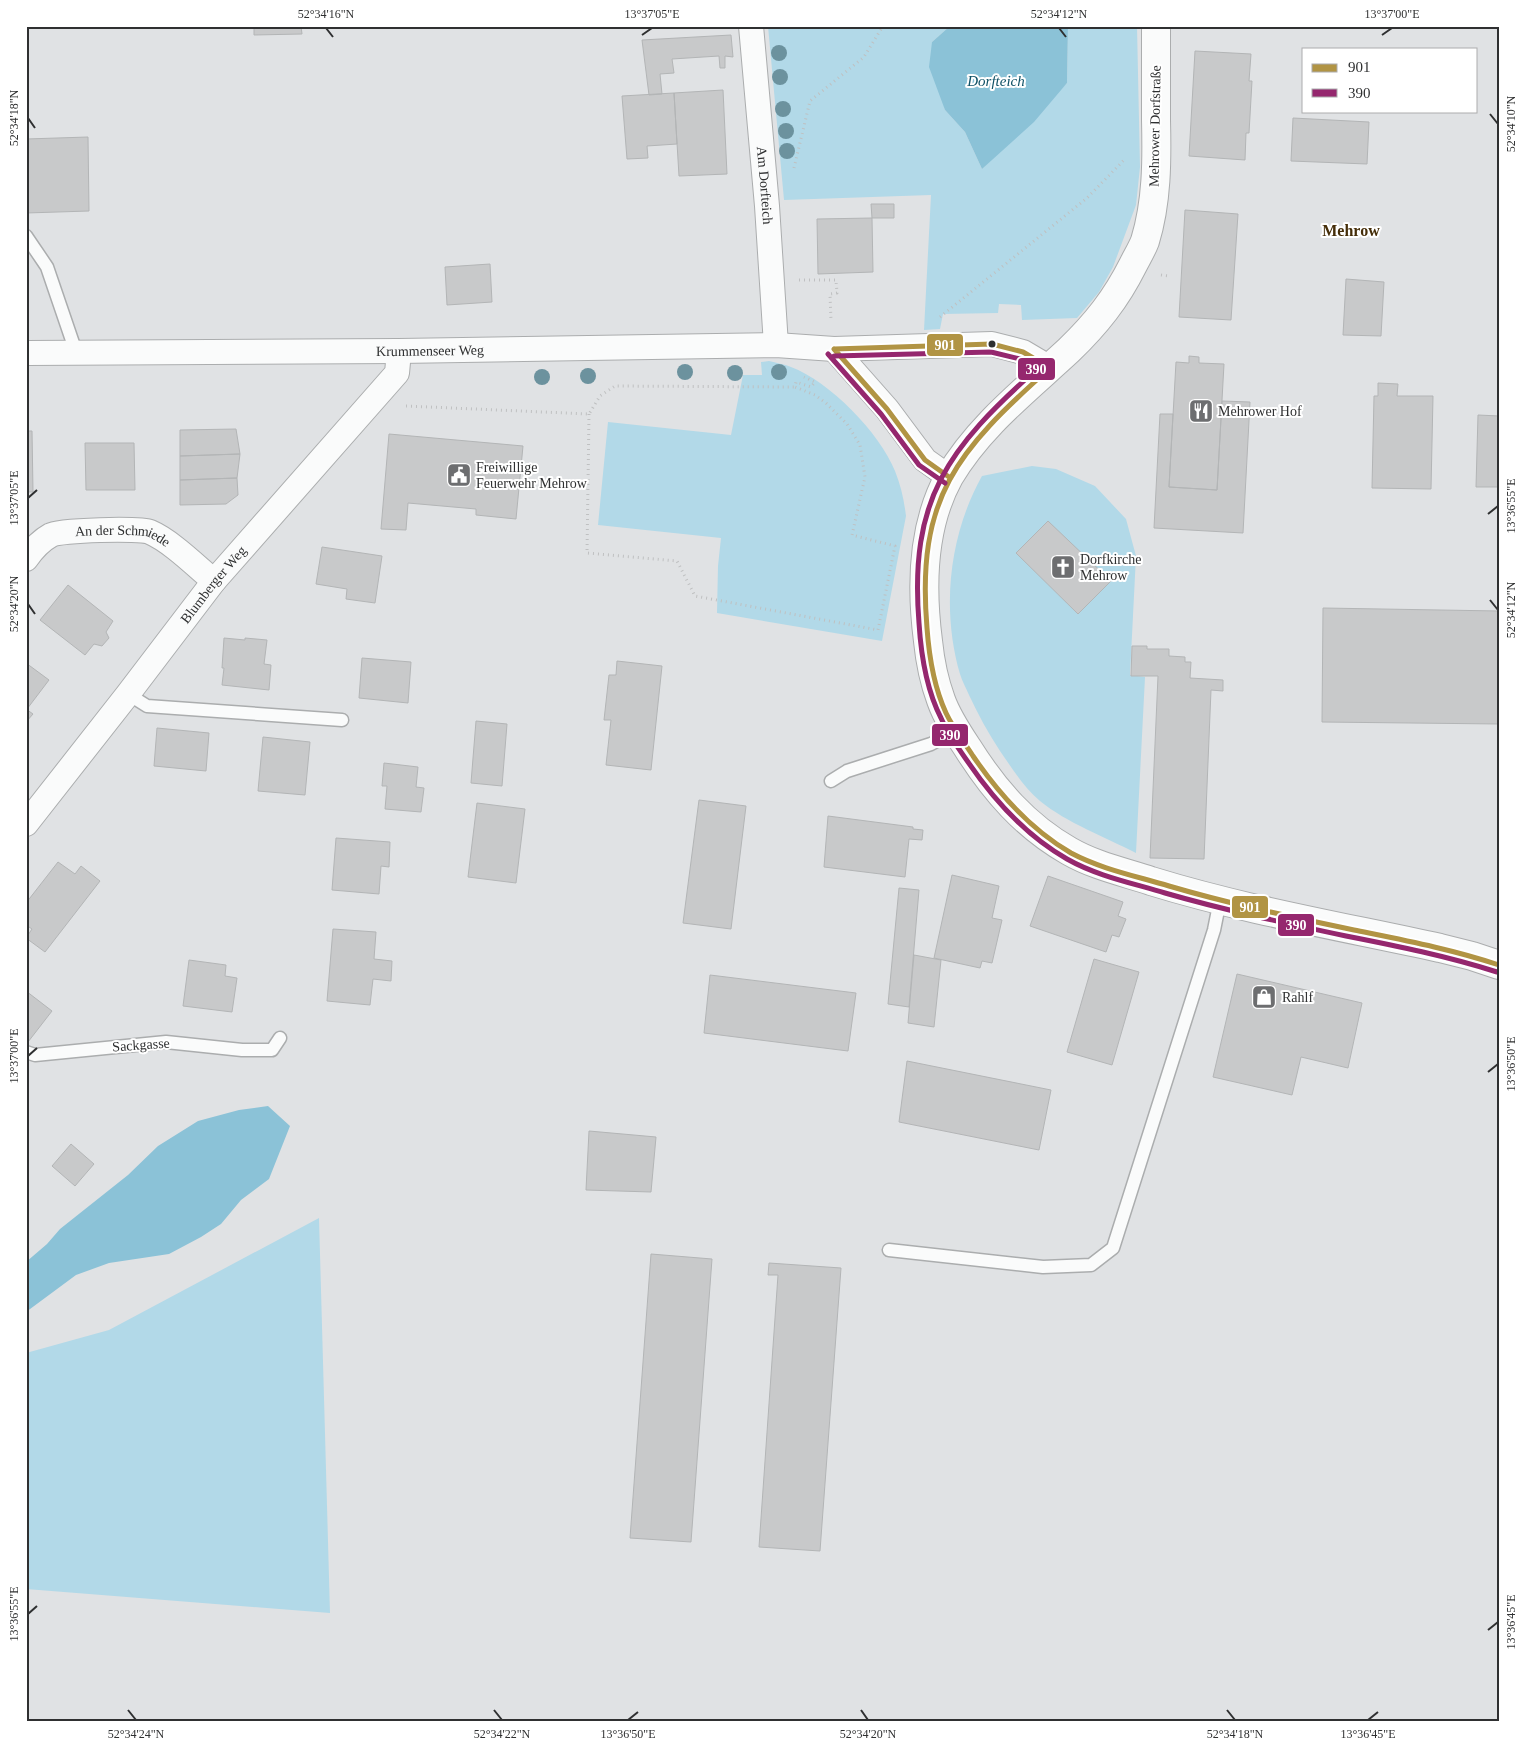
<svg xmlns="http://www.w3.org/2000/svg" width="1525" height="1747" viewBox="0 0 1525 1747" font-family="Georgia,serif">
  <rect width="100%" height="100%" fill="#e0e2e4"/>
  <!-- green -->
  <path fill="#b2d9e8" d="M768,26H950L932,42L945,110L965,132L982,169L1067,83L1068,26H1137L1140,167L1136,205L1113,267L1099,292L1077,318L1022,320L1021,305L999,304L998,313L943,314L940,329L924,330L931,195L784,200Z
    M769,361C776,363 784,364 791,367C829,381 880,433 895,471C901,486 904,500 906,516L882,641L717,613L718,566L721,538L598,525L608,422L731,435L743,375H762L761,362Z
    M1032,466L1056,469L1095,486L1126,519L1136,556L1130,675L1145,677L1136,853C1105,837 1067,823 1040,801C1024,788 1012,768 1000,751C988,733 978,714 969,695C966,688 962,681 960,674C941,609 949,535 982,476Z
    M319,1218L330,1613L26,1589V1353L109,1330Z"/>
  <!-- water -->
  <path fill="#8bc2d7" d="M950,26H1068L1067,83L1034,122L982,169L965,132L945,110L929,67L932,42Z
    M268,1106L290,1126L269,1179L241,1200L221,1224L201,1237L169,1254L109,1263L76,1275L26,1312V1262L47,1244L60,1229L128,1175L158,1146L198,1121L239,1110Z"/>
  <!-- building -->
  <path fill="#c8c9ca" stroke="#b3b5b6" d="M254,26H301L302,34L254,35Z
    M731,35L733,57L725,56V68H720L719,56L672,59L674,73L660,74L662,94L649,95L642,40Z
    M1195,51L1251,54L1249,81H1252L1249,133H1246L1245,160L1189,156Z
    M723,90L727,174L679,176L674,93Z
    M674,93L677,144L647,146L648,158L627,159L622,96Z
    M1293,118L1369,122L1367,164L1291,161Z
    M88,137L89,211L26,213V139Z
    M871,204H894V218H872Z
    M1185,210L1238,214L1231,320L1179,317Z
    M872,218L873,272L818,274L817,219Z
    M490,264L492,302L447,305L445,267Z
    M1346,279L1384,282L1381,336L1343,335Z
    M1189,356L1199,357V363L1224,364L1217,490L1169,487L1176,362L1189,363Z
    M1378,383L1398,384L1397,396H1433L1431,489L1372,488L1374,396H1378Z
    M1222,401L1250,402L1243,533L1154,528L1160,414H1173L1169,487L1217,490Z
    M1478,415L1499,416V487H1476Z
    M236,429L240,454L180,456V430Z
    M26,431H32L33,492H26Z
    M389,434L523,446L516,519L476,515V509L408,503L406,530L381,529Z
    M85,443H134L135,490H86Z
    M240,454L237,478L180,480V456Z
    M237,478L238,495L226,504L180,505V480Z
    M1048,521L1111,581L1078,614L1016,553Z
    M322,547L382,556L375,603L346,599L347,589L316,584Z
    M68,585L113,621L106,632L109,638L102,646L94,644L85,655L40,620Z
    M1323,608L1499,611V724L1322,722Z
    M224,638L245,640V638L267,640L264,664L271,665L269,690L222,685L224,668H222Z
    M1132,646H1147V649H1169V656L1185,657V662H1191L1190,678L1223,680V691L1211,690L1204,859L1150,858L1158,676H1131Z
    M362,658L411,662L408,703L359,698Z
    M617,661L662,666L651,770L606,765L611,720H604L609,675H616Z
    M26,663L49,680L27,709H26Z
    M26,709L33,714L26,722Z
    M476,721L507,724L502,786L471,783Z
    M157,728L209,733L206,771L154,766Z
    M263,737L310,742L305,795L258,791Z
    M384,763L418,767L416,787L424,788L421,812L385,809L387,786H382Z
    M699,800L746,806L731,929L683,923Z
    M477,803L525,809L516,883L468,877Z
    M828,816L913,827V829L923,830L922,840L909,839L905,877L824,867Z
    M336,838L390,842L389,867L381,866L379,894L332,890Z
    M58,862L75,874L81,866L100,881L45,952L26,938L32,929L26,925V903Z
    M952,875L999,886L992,918L1002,920L992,963L982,961L980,968L934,958Z
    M1048,876L1123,902L1118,916L1126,919L1119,937L1112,935L1106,952L1030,926Z
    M899,888L919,890L909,1007L888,1004Z
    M333,929L376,932L374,959L392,961L391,981L373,979L370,1005L327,1001Z
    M914,955L941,960L934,1027L908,1023Z
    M1094,959L1139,972L1112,1065L1067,1052Z
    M189,960L226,965L225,976L237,978L232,1012L183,1006Z
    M1237,974L1362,1003L1348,1068L1301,1057L1292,1095L1213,1077Z
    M710,975L856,993L848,1051L704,1033Z
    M26,991L52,1011L28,1042L26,1041Z
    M907,1061L1051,1090L1039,1150L899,1122Z
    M589,1131L656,1137L651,1192L586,1190Z
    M71,1144L94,1164L75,1186L52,1166Z
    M651,1254L712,1259L691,1542L630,1538Z
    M769,1263L841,1268L820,1551L759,1547L778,1275H768Z"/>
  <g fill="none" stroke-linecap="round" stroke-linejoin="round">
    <defs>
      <path id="service" d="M26,236L47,267L76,352
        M128,694L147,706L342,720
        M831,781L847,771L931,744L956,730
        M26,1052L35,1055L166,1042L242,1050H272L280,1038
        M889,1250L1043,1267L1091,1265L1113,1248L1214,930L1220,900"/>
      <g id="minor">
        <path id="s1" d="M751,26L767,206L776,345"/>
        <path d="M834,349L887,409L925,460L949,477"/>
        <path id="s2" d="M26,353L399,351L776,345L834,349L992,344L1023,352L1050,368"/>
        <path id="s3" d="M26,559C33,549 40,541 51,535C59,530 141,528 150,532C171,541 196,566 214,581"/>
        <path id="s4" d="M26,824L128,694L214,581L397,373L399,351"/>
      </g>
      <path id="secondary" d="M1156,26C1156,58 1156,89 1156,120C1157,160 1157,202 1145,241C1142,249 1137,257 1133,265C1116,299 1096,324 1069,350C1026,390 979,426 949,477C922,526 921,587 928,641C930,661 934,681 941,700C947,717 957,732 967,747C994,790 1025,826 1069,851C1095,866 1124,872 1151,881C1245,910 1344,927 1440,948L1472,956L1499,965"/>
    </defs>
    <!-- service casing -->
    <use href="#service" stroke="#abadae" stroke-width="15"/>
    <!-- minor casing -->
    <use href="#minor" stroke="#abadae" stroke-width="26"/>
    <!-- secondary casing -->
    <use href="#secondary" stroke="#abadae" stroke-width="30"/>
    <!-- path -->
    <path stroke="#bfc0c1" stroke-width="3" stroke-dasharray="1 4" stroke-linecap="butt" d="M794,168L810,101L864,57L883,26
      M1161,275L1169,276
      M799,280H836L837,293L830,294L831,321
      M940,317L1087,198L1125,159
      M406,406L589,414L600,396L615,386L795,387
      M589,414L587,553L677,561L695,596L878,630L895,546L852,535L865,477L860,445L847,424L826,403L815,395L795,387L796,382L811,387L815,382L804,377"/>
    <!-- service -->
    <use href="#service" stroke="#fafbfb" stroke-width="12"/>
    <!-- minor -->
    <use href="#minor" stroke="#fafbfb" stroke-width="24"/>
    <!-- secondary -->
    <use href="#secondary" stroke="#fafbfb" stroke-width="28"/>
    <defs>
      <path id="bus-1" d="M834,349L992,344L1023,352L1050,368
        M834,349L887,409L925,460L949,477
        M1050,368C957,451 916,497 927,628C929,656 934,687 946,713C953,728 964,742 973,756C999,794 1031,830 1071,853C1101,869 1136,876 1169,886C1230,904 1292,917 1354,930C1403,940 1451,949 1499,965"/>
      <path id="bus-2" d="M828,354L881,414L919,465L945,483
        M834,356L991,352L1020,359L1037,369C948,448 909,499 919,623C921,655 926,689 941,718C948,734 958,748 968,762C994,800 1026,836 1067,859C1097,876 1132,883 1165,893C1224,910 1285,923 1346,936C1397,946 1447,956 1497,972"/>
    </defs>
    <!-- bus-1 casing -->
    <use href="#bus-1" stroke="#fff" stroke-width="9"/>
    <!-- bus-2 casing -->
    <use href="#bus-2" stroke="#fff" stroke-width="9"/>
    <!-- bus-1 -->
    <use href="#bus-1" stroke="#b19444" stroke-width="5"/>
    <!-- bus-2 -->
    <use href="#bus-2" stroke="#95276e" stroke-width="5"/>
  </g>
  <!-- trees -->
  <g fill="#6c929e">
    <circle cx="779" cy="53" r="8"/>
    <circle cx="780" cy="77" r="8"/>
    <circle cx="783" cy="109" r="8"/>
    <circle cx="786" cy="131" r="8"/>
    <circle cx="787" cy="151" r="8"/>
    <circle cx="685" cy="372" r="8"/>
    <circle cx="779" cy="372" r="8"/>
    <circle cx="735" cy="373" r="8"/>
    <circle cx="588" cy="376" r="8"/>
    <circle cx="542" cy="377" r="8"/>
  </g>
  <!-- ticks -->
  <path fill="none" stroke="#2f3031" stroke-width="2" d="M326,28L333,37M1059,28L1066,37M642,35L652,28M1382,35L1392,28M1490,114L1498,124M28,118L35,128M28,498L37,490M1488,514L1498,506M1490,600L1498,610M28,604L35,614M28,1056L37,1048M1488,1072L1498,1064M28,1614L37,1606M1488,1630L1498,1622M128,1710L136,1720M494,1710L502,1720M861,1710L868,1720M1227,1710L1235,1720M628,1720L638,1712M1368,1720L1378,1712"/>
  <!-- icons -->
  <defs>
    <symbol id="restaurant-square" viewBox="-11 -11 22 22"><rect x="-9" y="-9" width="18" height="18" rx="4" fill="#6d6e70" stroke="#fff"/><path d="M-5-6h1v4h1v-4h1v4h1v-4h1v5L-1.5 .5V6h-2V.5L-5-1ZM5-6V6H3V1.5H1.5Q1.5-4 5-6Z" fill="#fff"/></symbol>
    <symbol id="civic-square" viewBox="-11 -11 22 22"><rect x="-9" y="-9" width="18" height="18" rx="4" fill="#6d6e70" stroke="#fff"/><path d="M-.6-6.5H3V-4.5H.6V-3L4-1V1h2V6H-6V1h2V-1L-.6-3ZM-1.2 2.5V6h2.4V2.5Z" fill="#fff"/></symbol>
    <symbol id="church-square" viewBox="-11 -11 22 22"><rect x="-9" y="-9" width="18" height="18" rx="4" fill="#6d6e70" stroke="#fff"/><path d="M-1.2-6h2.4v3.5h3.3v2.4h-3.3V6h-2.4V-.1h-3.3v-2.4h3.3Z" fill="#fff"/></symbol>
    <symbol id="shop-square" viewBox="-11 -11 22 22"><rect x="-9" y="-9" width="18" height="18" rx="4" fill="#6d6e70" stroke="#fff"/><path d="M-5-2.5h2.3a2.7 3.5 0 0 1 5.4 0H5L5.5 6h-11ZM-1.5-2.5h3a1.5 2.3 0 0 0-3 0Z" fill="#fff"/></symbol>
  </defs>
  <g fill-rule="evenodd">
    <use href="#restaurant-square" x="1187" y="397" width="28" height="28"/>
    <use href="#civic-square" x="445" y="461" width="28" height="28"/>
    <use href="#church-square" x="1049" y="553" width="28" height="28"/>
    <use href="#shop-square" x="1250" y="983" width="28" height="28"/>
  </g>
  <!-- markers -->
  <circle fill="#2f3031" stroke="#fff" stroke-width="2" cx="992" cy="344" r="4.5"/>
  <g text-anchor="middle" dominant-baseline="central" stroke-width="4" stroke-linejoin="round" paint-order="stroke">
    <!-- street labels -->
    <g font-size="14" fill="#2f3031" stroke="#fff">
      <text transform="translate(1155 126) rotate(-89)">Mehrower Dorfstraße</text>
      <text stroke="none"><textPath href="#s1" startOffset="160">Am Dorfteich</textPath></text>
      <text stroke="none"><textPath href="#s2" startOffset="404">Krummenseer Weg</textPath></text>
      <text stroke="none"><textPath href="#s3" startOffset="108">An der Schmiede</textPath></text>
      <text stroke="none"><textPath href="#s4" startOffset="304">Blumberger Weg</textPath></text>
      <text transform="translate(141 1045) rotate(-4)">Sackgasse</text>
    </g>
    <!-- poi labels -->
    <g font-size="14" fill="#2f3031" stroke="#fff" text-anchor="start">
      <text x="1218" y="411">Mehrower Hof</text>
      <text x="476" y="467">Freiwillige<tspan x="476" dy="16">Feuerwehr Mehrow</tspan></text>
      <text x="1080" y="559">Dorfkirche<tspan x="1080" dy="16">Mehrow</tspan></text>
      <text x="1282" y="997">Rahlf</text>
    </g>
    <!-- water labels -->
    <g font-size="15" font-style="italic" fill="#105267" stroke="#fff">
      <text x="996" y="81">Dorfteich</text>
    </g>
    <!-- quarter labels -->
    <g font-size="16" font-weight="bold" fill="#452e09" stroke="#fff">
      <text x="1351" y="230">Mehrow</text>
    </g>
  </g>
  <g stroke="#fff" stroke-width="2">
    <rect x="926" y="333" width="38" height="24" rx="5" fill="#b19444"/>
    <rect x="1017" y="357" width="39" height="24" rx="5" fill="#95276e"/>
    <rect x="931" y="723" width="38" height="24" rx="5" fill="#95276e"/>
    <rect x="1231" y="895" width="38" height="24" rx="5" fill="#b19444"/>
    <rect x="1277" y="913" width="38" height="24" rx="5" fill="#95276e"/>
  </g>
  <g font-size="14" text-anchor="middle" font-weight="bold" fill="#fff">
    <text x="945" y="350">901</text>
    <text x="1036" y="374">390</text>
    <text x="950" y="740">390</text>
    <text x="1250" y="912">901</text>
    <text x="1296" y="930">390</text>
  </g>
  <!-- border -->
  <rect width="1525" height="1747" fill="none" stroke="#ffffff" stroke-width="55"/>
  <!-- legend -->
  <rect x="1302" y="48" width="175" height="65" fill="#ffffff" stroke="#acacad"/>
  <rect x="1312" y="64" width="25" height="8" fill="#b19444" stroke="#acacad"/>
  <text x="1348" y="72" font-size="15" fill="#2f3031">901</text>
  <rect x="1312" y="89" width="25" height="8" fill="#95276e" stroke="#acacad"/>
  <text x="1348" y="98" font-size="15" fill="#2f3031">390</text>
  <rect x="28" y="28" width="1470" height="1692" fill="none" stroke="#2f3031" stroke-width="2"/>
  <g font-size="12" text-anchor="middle" fill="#2f3031">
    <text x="326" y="18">52°34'16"N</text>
    <text x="652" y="18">13°37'05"E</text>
    <text x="1059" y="18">52°34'12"N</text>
    <text x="1392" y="18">13°37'00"E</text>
    <text transform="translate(14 118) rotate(-90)" y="4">52°34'18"N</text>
    <text transform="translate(1511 124) rotate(-90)" y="4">52°34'10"N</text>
    <text transform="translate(14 498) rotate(-90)" y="4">13°37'05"E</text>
    <text transform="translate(1511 506) rotate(-90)" y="4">13°36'55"E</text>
    <text transform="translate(14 604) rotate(-90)" y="4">52°34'20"N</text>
    <text transform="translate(1511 610) rotate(-90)" y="4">52°34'12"N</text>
    <text transform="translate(14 1056) rotate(-90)" y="4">13°37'00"E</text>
    <text transform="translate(1511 1064) rotate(-90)" y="4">13°36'50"E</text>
    <text transform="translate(14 1614) rotate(-90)" y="4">13°36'55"E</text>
    <text transform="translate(1511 1622) rotate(-90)" y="4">13°36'45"E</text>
    <text x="136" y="1738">52°34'24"N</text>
    <text x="502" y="1738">52°34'22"N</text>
    <text x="628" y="1738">13°36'50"E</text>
    <text x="868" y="1738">52°34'20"N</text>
    <text x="1235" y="1738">52°34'18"N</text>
    <text x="1368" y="1738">13°36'45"E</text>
  </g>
</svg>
